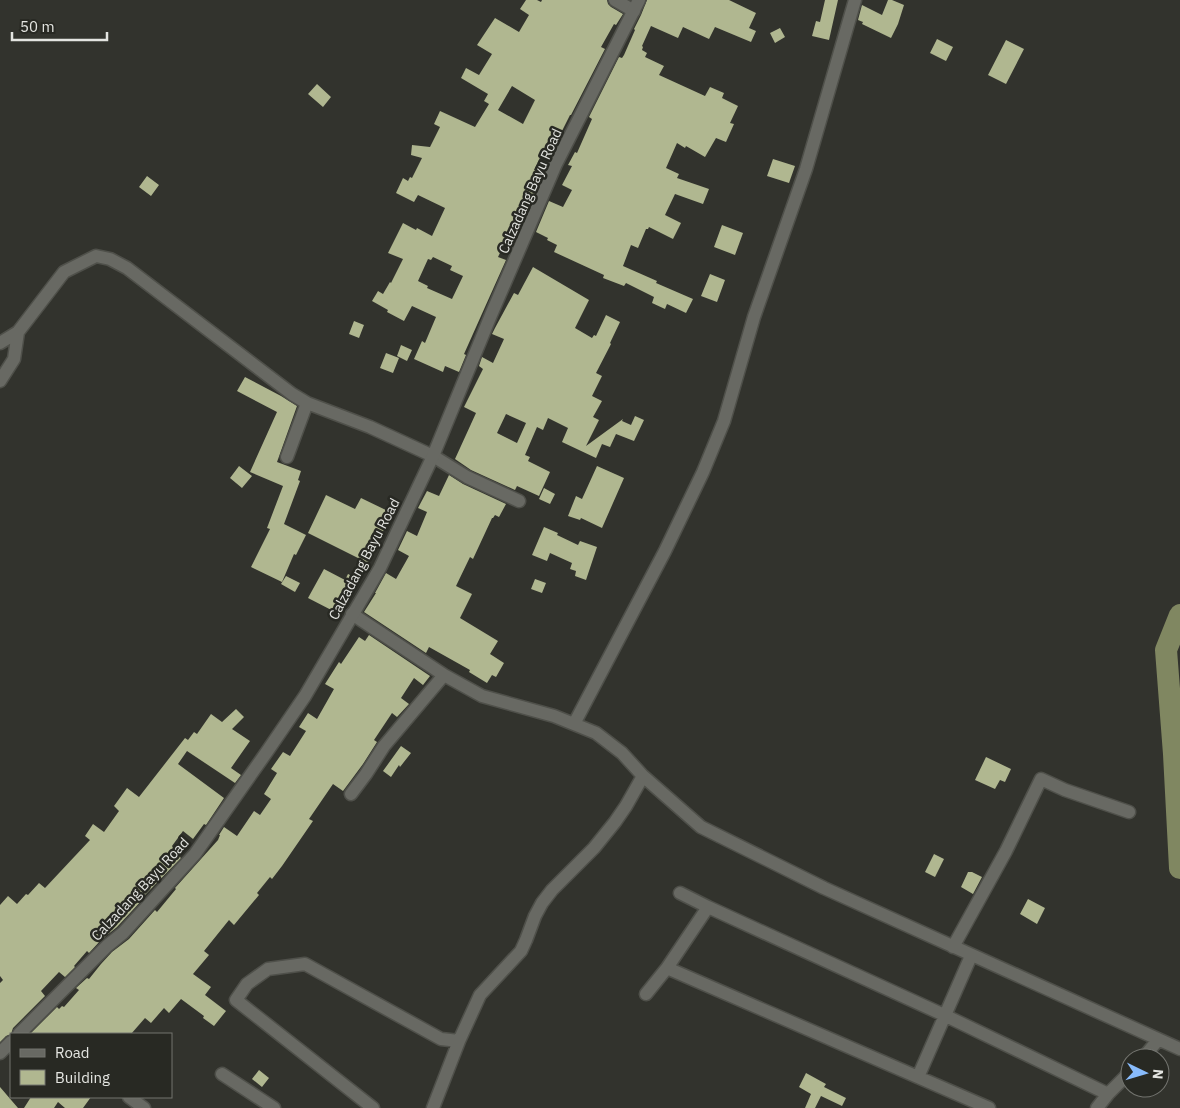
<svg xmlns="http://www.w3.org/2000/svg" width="1180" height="1108" viewBox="0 0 1180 1108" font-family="'IBM Plex Sans',sans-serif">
  <rect width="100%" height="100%" fill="#32332d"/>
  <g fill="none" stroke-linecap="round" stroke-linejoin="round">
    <!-- river -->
    <path stroke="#808761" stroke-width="22" d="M1180,615L1166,650L1174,754L1180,868"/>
  </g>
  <!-- building -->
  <path fill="#b0b790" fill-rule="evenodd" d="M526,0H537L541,2L542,0H607L608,4L611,7L623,14L616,25L614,24L601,47L605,49L571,115H570L558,139L551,135L534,170L543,174L520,227L514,224L498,257L506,260L464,354L466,355L459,372L445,366L443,372L414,359L422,341L425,343L436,317L412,306L404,321L387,312L388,310L372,301L378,291L383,294L390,282L391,283L403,259L388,253L403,223L416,230L417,228L432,236L445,208L418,195L414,202L396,193L403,178L408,181L410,177L412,178L422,158L411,155L412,145L430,147L440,127L434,124L440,111L475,127L489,104L484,101L488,94L461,78L466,68L479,75L492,54L477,45L495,18L519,32L529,15L520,9ZM512,86L535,100L523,124L498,110ZM433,257L452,266L450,270L463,276L452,299L427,288L428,286L418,281L428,259L431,260Z
    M647,0H729L756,13L749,28L756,31L751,42L715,27L709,39L683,27L678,38L651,26L642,46L643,47L642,50L647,53L645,57L664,66L659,75L705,96L710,87L724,93L722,98L738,106L730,123L734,124L726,142L716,138L705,157L686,146L685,148L677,143L666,168L679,174L677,178L709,189L703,204L675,194L665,215L681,223L673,239L649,227L648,229H646L638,248L631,245L623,266L657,281L656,283L693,299L686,313L667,304L665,309L652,303L654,297L626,283L624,286L603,278L604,275L554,252L557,245L547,240L548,238L536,232L549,201L563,207L572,190L562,185L572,166L568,165L575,152L577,153L592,119L589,117L619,57L622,58L624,55L635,30L634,29L641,15Z
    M825,0H838L829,40L812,36L816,21L820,22Z
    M888,0H892L904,5L898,24L891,38L862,24L863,22L858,20L862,5L882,15Z
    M780,28L785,37L775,43L770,33Z
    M937,39L953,47L946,61L930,53Z
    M1006,40L1024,49L1006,84L988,75Z
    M317,84L331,97L323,107L308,94Z
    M773,159L795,166L789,183L767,176Z
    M147,176L159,185L151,196L139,187Z
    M722,225L743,233L735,255L714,247Z
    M533,267L589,300L575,328L592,338L594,335L596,336L606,315L620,322L610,343L611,344L596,373L602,376L592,396L602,401L593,417L599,420L586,446L623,419L622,421L631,425L635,416L644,420L634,441L616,434L610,447L602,444L596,458L562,442L568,428L548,418L543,430L537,427L525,455L530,457L528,461L550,472L539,496L517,486L515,490L471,470L455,459L476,413L464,407L483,369L479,366L482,357L493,363L504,339L492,334L495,328L514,293L518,295ZM506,414L526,423L517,443L497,433Z
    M710,274L725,280L717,302L701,296Z
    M354,321L364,325L359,338L349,334Z
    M401,345L412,350L407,361L397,356Z
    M386,353L399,358L393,373L380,368Z
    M245,377L281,396L297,406L277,462L301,471L298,480L300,481L284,524L306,535L296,555L294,554L282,582L251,567L270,529L267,528L283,486L250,472L277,412L237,391Z
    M239,466L252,476L242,488L230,478Z
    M597,466L624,478L602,528L581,518L580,520L568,516L576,496L582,499Z
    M449,475L463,484L506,504L499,517L495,515L493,518H492L473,559L470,557L456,586L472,594L460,618L498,641L490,654L504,663L496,677L492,675L487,683L469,672L470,670L429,647L426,653L364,612L376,593H375L386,573L396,579L409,556L398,550L407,531L417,536L427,512L418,508L427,491L439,496Z
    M544,488L555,494L550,504L539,499Z
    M326,495L355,509L361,498L392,513L368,563L308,533Z
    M544,527L558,533L557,535L578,545L580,541L597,547L586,580L575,576L576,571L570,569L572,563L550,553L547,561L532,555Z
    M324,569L345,580L348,574L360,580L341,615L308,598Z
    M286,576L300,583L295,592L281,584Z
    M535,579L546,583L542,593L531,589Z
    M369,635L430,676L423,685L414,678L401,698L409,704L397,717L392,713L374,740L377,742L363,764L343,791L333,784L309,819L313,821L282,866L272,879L270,877L257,893L259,895L234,925L229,920L204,951L209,955L193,974L211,987L205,995L226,1011L214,1026L203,1018L204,1016L181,999L169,1013L164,1008L151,1023L145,1018L131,1034H30L57,1007L59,1009L62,1006L64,1007L79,990L76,988L87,978L89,979L101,964L112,952L129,939L155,910L157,912L176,889L175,888L218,840L220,835H219L224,827L237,836L254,811L260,815L271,799L264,794L277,773L271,769L283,752L290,756L306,731L299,727L308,713L317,719L334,689L325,684L339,662L341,664L359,637L365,641Z
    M236,709L244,717L232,729L250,741L231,768L241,775L235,783L187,751L178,764L224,798L206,825L204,824L193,839L183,831L172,846L173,848L172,850L181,858L142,898L143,899L117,927L101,940L89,953L87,951L74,966L75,967L65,977L59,972L41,991L45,996L13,1028L11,1034L6,1036L0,1042V983L3,980L0,976V905L8,896L17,904L26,894L28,895L39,883L45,888L90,840L85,836L93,824L104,832L119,811L114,806L127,788L139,797L185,738L188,740L194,732L197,734L211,714L222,722Z
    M401,746L411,753L400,767L399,765L391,777L383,771Z
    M986,757L1011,769L1005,782L1000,780L995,789L975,780Z
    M934,854L944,859L935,877L925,872Z
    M968,872H972L982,877L973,894L961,887Z
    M1028,899L1045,908L1037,924L1020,914Z
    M259,1070L269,1078L262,1087L252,1079Z
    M806,1073L826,1084L824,1087L846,1098L842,1106L821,1096L815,1108H805L811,1094L799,1087Z
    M0,1087L18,1108H0Z
    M31,1097H91L83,1108H65L58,1102L54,1108H24Z"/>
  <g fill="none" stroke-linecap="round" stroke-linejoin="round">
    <defs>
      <path id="minor" d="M615,0L634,11
        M0,343L18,332L64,272L96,256L110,259L127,268L292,394L307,403L370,427L433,456L467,477L519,501
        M0,381L14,359L18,332
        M287,457L307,403
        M352,614L444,675L482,696L554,716L596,733L622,753L643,776L701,827L824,888L1180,1049
        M574,724L665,551L703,472L724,421L754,317L806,169L855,0
        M351,794L366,774L384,746L444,675
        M680,893L708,907
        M953,947L1006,851L1041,779L1065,790L1129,812
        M646,994L667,968
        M1143,1058L1158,1040
        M222,1074L274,1108
        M918,1077L971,956
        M129,1097L144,1108
        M373,1108L236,1000L247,984L268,969L305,964L441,1039L459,1041
        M433,1108L459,1041L480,995L521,951L526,940L535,916L542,903L552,890L594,848L615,822L626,806L643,776
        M989,1108L667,968L708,907L944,1015L1108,1094
        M1097,1108L1108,1094L1130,1072"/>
      <path id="tertiary" d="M19,1034L107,946L123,933L195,854L266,753L305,696L380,568L433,456L491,315L556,164L639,0
        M0,1053L11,1042"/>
    </defs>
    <!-- minor casing -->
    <use href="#minor" stroke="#4f504a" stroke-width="15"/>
    <!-- tertiary casing -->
    <use href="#tertiary" stroke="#4f504a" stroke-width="15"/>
    <!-- minor -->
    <use href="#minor" stroke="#686963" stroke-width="12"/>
    <!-- tertiary -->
    <use href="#tertiary" stroke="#686963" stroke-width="12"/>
  </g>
  <g text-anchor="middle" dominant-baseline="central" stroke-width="5" stroke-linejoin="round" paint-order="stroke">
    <!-- street labels -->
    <g font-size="14" fill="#e4e5e1" stroke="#282923">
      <text transform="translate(530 191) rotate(-66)">Calzadang Bayu Road</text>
      <text transform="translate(364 559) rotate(-62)">Calzadang Bayu Road</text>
      <text transform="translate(140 889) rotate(-47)">Calzadang Bayu Road</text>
    </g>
  </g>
  <!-- legend -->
  <rect x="10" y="1033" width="162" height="65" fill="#282923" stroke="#73746f"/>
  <rect x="20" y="1049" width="25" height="8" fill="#686963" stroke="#73746f"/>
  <text x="55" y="1058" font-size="15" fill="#e4e5e1">Road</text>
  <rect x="20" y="1070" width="25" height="15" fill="#b0b790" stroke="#73746f"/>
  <text x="55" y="1083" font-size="15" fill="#e4e5e1">Building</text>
  <!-- north arrow -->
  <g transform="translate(1145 1073) rotate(95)"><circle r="24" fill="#282923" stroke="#73746f"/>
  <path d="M0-4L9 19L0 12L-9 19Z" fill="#88bbfc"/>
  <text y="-8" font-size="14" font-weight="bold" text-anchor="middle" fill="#e4e5e1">N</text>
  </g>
  <!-- scale -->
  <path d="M12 32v8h95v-8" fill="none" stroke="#e4e5e1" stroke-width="2.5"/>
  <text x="20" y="32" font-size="15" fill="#e4e5e1" stroke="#282923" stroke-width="4" paint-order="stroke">50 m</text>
</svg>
